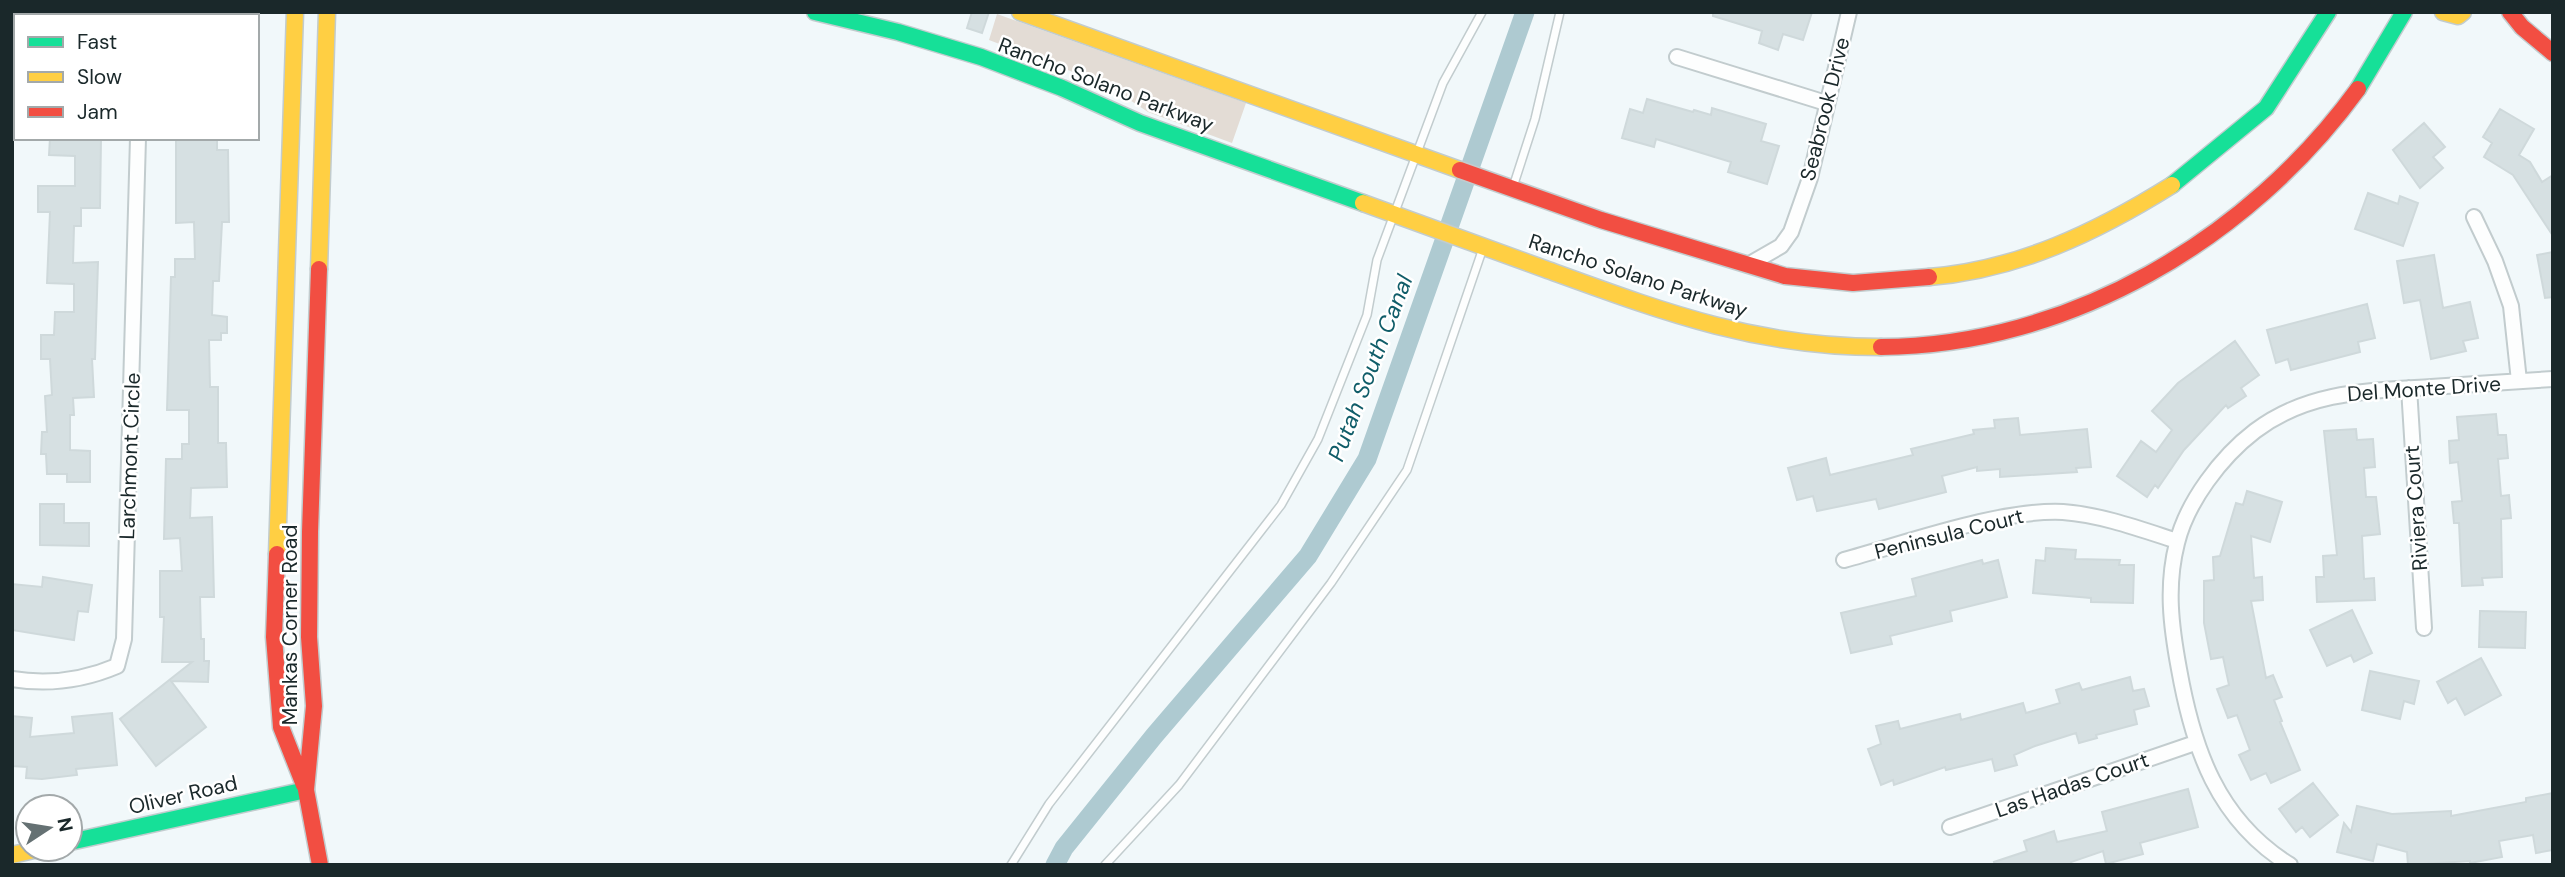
<svg xmlns="http://www.w3.org/2000/svg" width="2565" height="877" viewBox="0 0 2565 877" font-family="'DM Sans',sans-serif">
  <rect width="100%" height="100%" fill="#f1f8fa"/>
  <!-- green -->
  <path fill="#e3dcd5" d="M997,14L1246,103L1232,143L1148,112L1107,85L989,40Z"/>
  <g fill="none" stroke-linecap="round" stroke-linejoin="round">
    <!-- canal -->
    <path stroke="#aecad1" stroke-width="19" d="M1055,865L1064,848L1154,736L1308,556L1367,459L1525,12"/>
  </g>
  <!-- building -->
  <path fill="#d6e0e2" stroke="#cfd9db" stroke-width="2" d="M972,12H989L982,33L967,28Z
    M1713,12H1812L1803,40L1783,34L1778,50L1759,43L1762,31L1713,16Z
    M1647,99L1693,112L1694,110L1711,115L1712,108L1766,124L1761,141L1779,146L1767,184L1728,172L1731,162L1656,139L1654,147L1622,138L1630,109L1643,113Z
    M2500,109L2534,129L2519,155L2530,162L2542,182L2553,175V236L2513,175L2484,157L2492,143L2483,137Z
    M2424,123L2445,147L2433,157L2443,168L2420,188L2393,150Z
    M50,138H101L100,208H81V226H74L73,263L98,262L95,359H92L94,397L73,398L74,415H70V450L90,451V482H67V474H47L46,454H41L42,432H47L45,396L52,395L50,359H41V335H54L55,312H74V284L47,283L50,212H38V186H75V156L49,155Z
    M176,138H217V150H228L229,222H222L219,281H213L212,315L227,317V333H221V340H209L210,387H218V443H226L227,487L191,488L190,518L212,517L214,597H200L201,639H204V661H209L208,682L171,681L206,727L156,766L120,719L192,662H162L164,617H160V571H182L180,538L164,539L166,459H182V444H189V410H167L171,277H175V259H195L194,222L176,223Z
    M2368,193L2398,204L2400,196L2418,203L2403,246L2355,229Z
    M2553,252V297L2545,298L2537,255Z
    M2434,255L2443,308L2470,302L2478,338L2463,341L2466,351L2431,359L2420,300L2404,303L2397,261Z
    M2367,304L2375,338L2358,342L2360,352L2291,370L2288,359L2276,363L2267,330Z
    M2235,341L2259,375L2241,388L2246,396L2228,408L2226,405L2184,450L2158,488L2155,485L2147,497L2117,476L2141,441L2156,452L2172,430L2152,411L2178,383Z
    M2496,414L2498,435H2506L2508,458L2498,459L2501,496L2509,495L2511,518L2501,519L2502,577L2482,578L2483,585L2462,586L2459,523H2454L2452,502L2462,501L2458,462L2450,463L2449,441L2459,440L2457,417Z
    M2018,418L2020,435L2087,429L2091,467L2076,468L2077,472L2000,477V469L1977,471V467L1942,476L1946,492L1879,509L1876,499L1817,511L1813,496L1797,500L1788,468L1826,458L1830,475L1913,455L1911,449L1974,434L1973,430L1995,428L1994,420Z
    M2356,429L2357,440L2373,439L2375,467L2364,468L2366,497H2376L2380,534L2362,536L2364,579L2374,578L2375,600L2317,602L2316,577H2324L2323,556L2337,555L2324,431Z
    M2247,491L2282,502L2270,542L2251,536L2254,578L2262,577L2263,600L2251,601L2266,678L2273,675L2282,697L2274,700L2282,721L2280,722L2300,770L2271,783L2266,773L2251,780L2239,755L2250,750L2237,715L2228,718L2217,689L2229,685L2223,657L2211,659L2204,623V581L2214,580L2213,557L2220,556L2236,503L2243,505Z
    M40,504H64V523H89V546L40,545Z
    M2046,548L2076,550L2075,559L2120,560L2119,565H2134L2133,603L2091,602V598L2033,593L2036,560L2045,561Z
    M1982,560L1983,564L1998,560L2007,597L1950,611L1952,621L1890,636L1892,644L1851,653L1841,613L1916,596L1912,579Z
    M43,577L92,585L88,612L78,611L74,640L12,630V584L42,587Z
    M2352,610L2372,653L2354,662L2351,655L2327,666L2310,630Z
    M2480,611L2526,612L2525,648L2479,647Z
    M2481,658L2501,695L2465,715L2456,698L2448,703L2437,682Z
    M2370,671L2419,681L2414,704L2404,701L2400,719L2362,710Z
    M2130,677L2133,691L2144,689L2149,706L2134,710L2137,724L2096,735L2097,738L2079,743L2076,733L2035,746L2014,755L2017,765L1995,771L1992,759L1946,770L1945,767L1894,785L1893,780L1881,785L1868,749L1881,744L1876,726L1898,721L1900,729L1960,714L1961,720L2023,703L2026,713L2060,703L2056,690L2079,683L2082,690Z
    M112,713L117,765L76,769L77,775L42,779L26,778L27,767L12,766V716L32,718L30,737L74,733L72,717Z
    M2313,783L2338,815L2310,837L2302,827L2296,832L2279,809Z
    M2188,789L2198,827L2140,843L2143,854L2106,864L2103,851L2071,862L2072,865H1995L1994,862L2027,851L2024,841L2054,831L2057,842L2107,831L2102,812Z
    M2553,793V850L2536,853L2533,835L2499,841L2502,857L2470,863V861L2408,865L2407,852L2377,844L2373,861L2337,852L2344,823L2351,832L2357,806L2392,814L2451,811V816L2526,802V798Z"/>
  <g fill="none" stroke-linecap="round" stroke-linejoin="round">
    <defs>
      <path id="lane" d="M1513,187L1535,119L1560,12
        M1011,865L1049,804L1281,505L1318,439L1367,315L1377,260L1443,83L1482,12
        M1105,865L1179,785L1331,583L1407,470L1482,251"/>
      <path id="street" d="M1677,57L1826,103
        M12,91L16,90
        M2474,217L2495,261L2511,306L2519,381
        M1748,265L1781,246L1791,232L1810,178L1849,12
        M2409,388L2424,628
        M1844,560C1907,543 2000,509 2063,512C2102,515 2140,529 2177,541
        M12,679C48,685 84,680 117,666L124,639L138,138
        M1950,827L2195,743
        M2290,865C2217,820 2193,748 2179,669C2171,626 2166,586 2177,543C2187,502 2221,457 2255,431C2308,391 2368,391 2431,387C2472,384 2512,382 2553,379"/>
      <path id="fast" d="M815,12L898,32L981,57L1062,88L1140,123L1363,203
        M2358,89L2404,12
        M2172,185L2266,108L2328,12
        M70,842L306,790"/>
      <path id="slow" d="M1020,12L1460,170
        M2443,12L2458,16L2463,12
        M1363,203C1424,225 1484,247 1545,269C1661,311 1755,347 1881,347
        M319,269L327,12
        M1929,277C2018,270 2097,232 2172,185
        M277,554L295,12
        M12,855L38,849"/>
      <path id="jam" d="M2510,12L2522,27L2553,53
        M1460,170L1601,220L1785,276L1853,283L1929,277
        M319,269L310,532L309,637L314,706L306,790L320,865
        M1881,347C2069,346 2249,239 2358,89
        M277,554L274,637L281,727L304,785"/>
    </defs>
    <!-- lane casing -->
    <use href="#lane" stroke="#c2ccce" stroke-width="10"/>
    <!-- street casing -->
    <use href="#street" stroke="#c2ccce" stroke-width="18"/>
    <!-- fast casing -->
    <use href="#fast" stroke="#c2ccce" stroke-width="19"/>
    <!-- slow casing -->
    <use href="#slow" stroke="#c2ccce" stroke-width="19"/>
    <!-- jam casing -->
    <use href="#jam" stroke="#c2ccce" stroke-width="19"/>
    <!-- lane -->
    <use href="#lane" stroke="#fdfefe" stroke-width="7"/>
    <!-- street -->
    <use href="#street" stroke="#fdfefe" stroke-width="14"/>
    <!-- fast -->
    <use href="#fast" stroke="#16e098" stroke-width="16"/>
    <!-- slow -->
    <use href="#slow" stroke="#ffcf43" stroke-width="16"/>
    <!-- jam -->
    <use href="#jam" stroke="#f24e42" stroke-width="16"/>
  </g>
  <g text-anchor="middle" dominant-baseline="central" stroke-width="5" stroke-linejoin="round" paint-order="stroke">
    <!-- street labels -->
    <g font-size="21" fill="#1a282a" stroke="#fff">
      <text transform="translate(1106 85) rotate(21)">Rancho Solano Parkway</text>
      <text transform="translate(1825 109) rotate(-76)">Seabrook Drive</text>
      <text transform="translate(1638 276) rotate(18)">Rancho Solano Parkway</text>
      <text transform="translate(2424 389) rotate(-4)">Del Monte Drive</text>
      <text transform="translate(130 456) rotate(-88)">Larchmont Circle</text>
      <text transform="translate(2416 508) rotate(-94)">Riviera Court</text>
      <text transform="translate(1949 534) rotate(-14)">Peninsula Court</text>
      <text transform="translate(290 625) rotate(-90)">Mankas Corner Road</text>
      <text transform="translate(2072 785) rotate(-19)">Las Hadas Court</text>
      <text transform="translate(183 795) rotate(-13)">Oliver Road</text>
    </g>
    <!-- water labels -->
    <g font-size="23" font-style="italic" fill="#105d69" stroke="#fff">
      <text transform="translate(1370 368) rotate(-69)">Putah South Canal</text>
    </g>
  </g>
  <!-- border -->
  <rect width="2565" height="877" fill="none" stroke="#1a282a" stroke-width="28"/>
  <!-- legend -->
  <rect x="14" y="14" width="245" height="126" fill="#ffffff" stroke="#a3a9aa" stroke-width="2"/>
  <rect x="28" y="37" width="35" height="10" fill="#16e098" stroke="#a3a9aa" stroke-width="2"/>
  <text x="77" y="49" font-size="21" fill="#1a282a">Fast</text>
  <rect x="28" y="72" width="35" height="10" fill="#ffcf43" stroke="#a3a9aa" stroke-width="2"/>
  <text x="77" y="84" font-size="21" fill="#1a282a">Slow</text>
  <rect x="28" y="107" width="35" height="10" fill="#f24e42" stroke="#a3a9aa" stroke-width="2"/>
  <text x="77" y="119" font-size="21" fill="#1a282a">Jam</text>
  <!-- north arrow -->
  <g transform="translate(49 828) rotate(78)"><circle r="33" fill="#ffffff" stroke="#a3a9aa" stroke-width="2"/>
  <path d="M0-5L12 26L0 18L-12 26Z" fill="#657173"/>
  <text y="-10" font-size="19" font-weight="bold" text-anchor="middle" fill="#1a282a">N</text>
  </g>
</svg>
